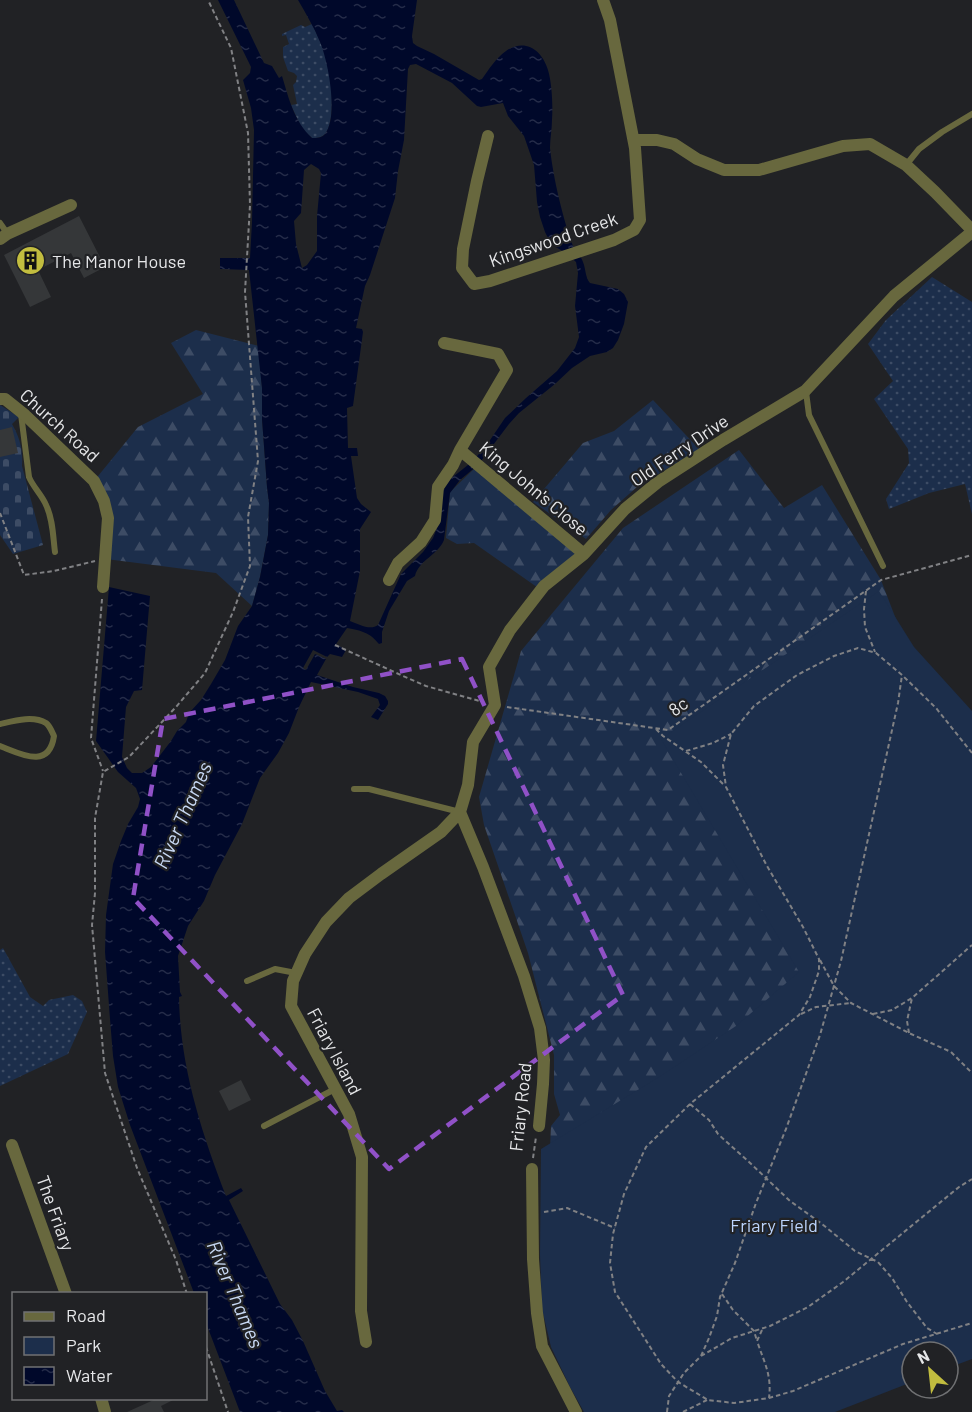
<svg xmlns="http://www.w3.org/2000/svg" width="972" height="1412" viewBox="0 0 972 1412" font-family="Barlow,sans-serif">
  <defs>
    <pattern id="grass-dots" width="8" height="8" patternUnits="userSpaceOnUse" patternTransform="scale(1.5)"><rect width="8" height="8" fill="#1c2e4b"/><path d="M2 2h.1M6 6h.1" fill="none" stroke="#3d4c65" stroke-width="1.8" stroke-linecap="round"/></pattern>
    <pattern id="forest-firs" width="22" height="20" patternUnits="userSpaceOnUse" patternTransform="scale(1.5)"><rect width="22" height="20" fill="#1c2e4b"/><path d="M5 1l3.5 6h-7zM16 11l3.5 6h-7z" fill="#3d4c65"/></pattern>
    <pattern id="cemetery-stones" width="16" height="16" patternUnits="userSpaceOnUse" patternTransform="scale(1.5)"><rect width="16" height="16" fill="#1c2e4b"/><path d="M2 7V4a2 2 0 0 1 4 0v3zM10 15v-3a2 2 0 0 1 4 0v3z" fill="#3d4c65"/></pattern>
    <pattern id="water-ripples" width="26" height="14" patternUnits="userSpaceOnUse" patternTransform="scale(1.5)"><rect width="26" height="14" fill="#00082a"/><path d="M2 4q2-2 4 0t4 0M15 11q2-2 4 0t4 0" fill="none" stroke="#252c49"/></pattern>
  </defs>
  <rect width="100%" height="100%" fill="#212225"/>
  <!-- grass -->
  <path fill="url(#grass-dots)" d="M312,24C319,38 326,53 329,68C332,84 335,122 325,134C321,138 317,138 312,138L302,129L291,105L297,104L293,85L296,82L297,76L294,73L288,71L283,57V47L289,44L286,35L282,36V34L301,25L305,27Z
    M932,277L972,302V514L965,484L929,493L889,509L886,499L909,463L908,449L874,399L893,381L868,344L886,320Z
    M3,948L30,997L43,1006L49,1000L73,995L82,1001L87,1012L68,1054L0,1086V950Z"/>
  <!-- forest -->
  <path fill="url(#forest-firs)" d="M196,330L259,346L262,388V419L267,487L269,503L268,535L260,577L252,606L216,573L106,559L108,518L94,481L138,427L203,394L171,343Z
    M653,400L699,449L637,487L611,510L586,539L533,502L583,443L614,431Z
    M739,450L784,508L822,485L881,580L905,643L809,979L548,1193L551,1126L560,1115L554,1094V1055L528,953L484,825L479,797L521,651L623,528Z
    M475,468L570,538L573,537L582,546L544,592L474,543L457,544L446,538L450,492Z"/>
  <!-- cemetery -->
  <path fill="url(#cemetery-stones)" d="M0,405L19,417L12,424C20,438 23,450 22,466L43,545L13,554L0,535Z"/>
  <!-- park -->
  <path fill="#1c2e4b" d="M879,591L914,647L972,711V1359L948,1368V1352H912V1382L835,1412H584L570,1387L551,1347L542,1309L540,1255L541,1149L659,1077L736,1026L799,972L661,739Z"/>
  <!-- water -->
  <path fill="url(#water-ripples)" fill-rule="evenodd" d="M218,0H234L264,63L272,66L279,78L282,76C289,99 294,121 312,138C317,138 322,138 325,134C339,116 328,61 320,42C314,27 306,14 298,0H417L412,36L413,43L417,46L434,54L479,80L482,79C489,69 496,58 506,51C525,38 542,50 548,70C552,83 553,106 552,120C552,129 550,139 550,148C553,177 563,219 573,246C576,252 581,256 583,262C586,269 585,277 590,283L618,289L624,294L628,302L624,324L618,340L613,348L607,352L590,356L572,368L555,384L519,413L509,424L478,465L460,480L450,493L444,540C438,555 419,560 415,576L407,581L389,611L382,632V643L379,644C369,632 362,631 347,628L336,644L346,650L342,657L330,654L327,657L313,650L303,668L306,670L315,654L326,659L317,675L353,687L379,693L385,696L388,701V704L378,720L371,717L380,705L378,699L358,692L311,682L299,707L289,733L278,753L260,778L242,824L215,875L204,901L188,926L178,956L180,992L182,996L179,997C180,1066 201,1131 226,1196L241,1188L243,1191L229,1200L280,1304L292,1320L303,1341L325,1391L337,1411L342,1410L344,1412H240L206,1323V1294L194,1293L130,1125L118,1087L113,1056L110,1019L105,952L106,915L113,864L121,841L128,824L138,807L140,799L136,788L118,772L96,741L109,587L150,596L142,690L134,691L126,707L122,757L127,768L132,773H142L151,767L171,741L177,731L186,722L189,713L201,700L211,684L225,660L238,626L252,606L260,577L268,535L269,503L267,487L262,419V388L249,270L220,269V258H250L252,222L254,130L251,108L243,80L250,73L251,67ZM416,64L452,83L477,106L481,107L503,103L508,116L524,136L534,165L537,202L540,217L545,232L550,242L554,246L566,253L576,262L578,273L575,306L579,337L575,348L557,371L526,398L505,418L488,443L473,461L449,480L442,490L437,528L433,538L423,552L401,574L378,625C370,631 359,624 350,621L360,571V529L371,512L361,504L357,498L351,456H358L357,448H348L347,408L353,406L363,332L362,329L356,328L365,286L370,275L395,198L398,171L404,140L408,69L410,65ZM311,164L319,169L321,173L317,216V251L307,265L302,268L296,244L294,221L301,213L304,170Z"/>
  <!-- building -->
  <path fill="#353739" d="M79,216L105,267L84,278L71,253L38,270L51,297L30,307L4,255Z
    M12,427L18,453L0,457V430Z
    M241,1080L251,1100L229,1111L219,1091Z
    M158,1398H177L161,1406L164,1412H127Z"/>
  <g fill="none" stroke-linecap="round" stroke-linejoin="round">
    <!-- path -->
    <path stroke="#808184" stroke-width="2" stroke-dasharray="4.5 3" stroke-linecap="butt" d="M0,513L24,575L54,571L95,561
      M866,591L864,609L865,627L875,652
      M102,599L91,738L103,771
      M335,645L403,676L426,686L483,702
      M507,707L668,730L881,580L972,555
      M656,729L663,736L701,762L725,786
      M686,751L713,743L731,734
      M972,753L936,708L902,675L876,653L858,648L834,656L797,675L754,706L731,734L723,765L726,787L767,866L803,927L819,959V971L810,997L799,1015L690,1104L646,1147L624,1194L613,1234L610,1263L615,1292L661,1364L678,1382L708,1400L734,1403L769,1398L793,1391L903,1344L972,1323
      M820,960L834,986L851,1003L909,1033L951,1052L972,1073
      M801,1014L816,1007L851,1003
      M873,1014L892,1010L912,998L972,945
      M909,1033L907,1021L912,998
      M690,1104L709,1120L718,1134L729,1144L747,1160L790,1201L822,1224L855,1251L878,1262L892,1278L907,1302L927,1328L937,1334
      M533,1158L536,1137
      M544,1212L567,1208L615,1228
      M187,1294L176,1260L137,1168L105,1073L92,925L95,893V818L103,772L129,757L176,707L205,673L233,612L250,566L248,517L258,461L245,292L250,205L248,133L231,48L208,0
      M722,1294L733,1310L754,1331L757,1341
      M762,1330L757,1341C764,1362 772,1375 769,1398
      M206,1347L228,1412
      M701,1356L709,1338L717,1316L720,1297L735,1263L756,1203L786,1129L820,1035L841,961L898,703L902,675
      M667,1412L669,1396L684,1373L701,1356L732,1338L770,1326L808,1307L843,1282L959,1187L972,1179
      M683,1412L707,1400"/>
    <!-- lane -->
    <path stroke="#68683e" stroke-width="6" d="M906,165L919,149L942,132L972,114
      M0,223L7,233
      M806,392L809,415L883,566
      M21,414L29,477C33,487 42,495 46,505C53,519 53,537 55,552
      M0,724C13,721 33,715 46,723C50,726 52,732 54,736C49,770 21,754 0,746
      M354,789H369L460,812
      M247,981L275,969L296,973
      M264,1126L335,1089"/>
    <!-- street -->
    <path stroke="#68683e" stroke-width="12" d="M488,136L477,181L463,249L462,268L474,284L490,281L614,240L634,230L640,220L635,148L610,20L603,0
      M634,140H657L674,144L697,159L724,170H759L843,146L870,144L906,165L935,192L972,230
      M0,239L7,234L71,205
      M444,343L498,354L507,370L460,450
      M0,399H5L25,415L94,481L104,501L108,518L103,587
      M389,580L398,563L421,542L435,520L438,487L453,465L460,450L584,554
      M460,812L483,867L524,976L540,1028L544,1060L543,1084L539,1126
      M12,1145L66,1294
      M532,1169L533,1259L537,1313L542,1346L576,1412
      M366,1342L361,1311L362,1157L349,1114L291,1006L293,981L305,954L326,922L349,898L381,874L441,832L460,812L468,785L473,742L495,705L489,667L510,630L544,586L584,554L625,509L658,482L723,440L805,391L894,296L972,232
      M101,1398L105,1412"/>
  </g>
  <!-- marked area -->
  <path fill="none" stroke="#9051c7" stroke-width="4.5" stroke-dasharray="12 8" stroke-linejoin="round" d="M462,659L623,995L389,1169L133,898L163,719Z"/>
  <!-- icons -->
  <defs>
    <symbol id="building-disc" viewBox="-11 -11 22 22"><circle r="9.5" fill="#c2bd3f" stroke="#212225"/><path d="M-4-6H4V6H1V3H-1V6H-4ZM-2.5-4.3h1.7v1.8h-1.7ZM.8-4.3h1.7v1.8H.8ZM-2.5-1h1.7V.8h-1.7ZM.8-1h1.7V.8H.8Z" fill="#111"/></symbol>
  </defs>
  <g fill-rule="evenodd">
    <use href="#building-disc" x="14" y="244" width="33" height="33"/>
  </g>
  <g text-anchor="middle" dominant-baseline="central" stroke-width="4.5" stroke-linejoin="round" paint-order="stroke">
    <!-- street labels -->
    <g font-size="18" fill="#e6e7e9" stroke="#212225">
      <text transform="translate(553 239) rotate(-19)">Kingswood Creek</text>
      <text transform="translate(60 425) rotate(42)">Church Road</text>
      <text transform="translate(679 450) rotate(-34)">Old Ferry Drive</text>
      <text transform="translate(534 488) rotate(40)">King John's Close</text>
      <text transform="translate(678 706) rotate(-36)">8c</text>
      <text transform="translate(335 1051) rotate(62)">Friary Island</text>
      <text transform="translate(520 1107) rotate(-84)">Friary Road</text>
      <text transform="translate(56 1213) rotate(70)">The Friary</text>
    </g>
    <!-- poi labels -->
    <g font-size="18" fill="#e6e7e9" stroke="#212225" text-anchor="start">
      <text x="52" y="261">The Manor House</text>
    </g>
    <!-- park labels -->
    <g font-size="18" fill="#bcd4fc" stroke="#212225">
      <text x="774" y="1225">Friary Field</text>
    </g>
    <!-- water labels -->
    <g font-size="20" font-style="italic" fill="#c8d9f4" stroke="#212225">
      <text transform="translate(182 815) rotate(-66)">River Thames</text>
      <text transform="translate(236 1294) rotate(67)">River Thames</text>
    </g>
  </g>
  <!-- legend -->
  <rect x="12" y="1292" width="195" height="108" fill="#212225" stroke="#707173" stroke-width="1.5"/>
  <rect x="24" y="1312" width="30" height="9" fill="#68683e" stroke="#707173" stroke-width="1.5"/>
  <text x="66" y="1322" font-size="18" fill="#e6e7e9">Road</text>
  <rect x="24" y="1337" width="30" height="18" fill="#1c2e4b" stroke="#707173" stroke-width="1.5"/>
  <text x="66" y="1352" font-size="18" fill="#e6e7e9">Park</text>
  <rect x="24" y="1367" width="30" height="18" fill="url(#water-ripples)" stroke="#707173" stroke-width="1.5"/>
  <text x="66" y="1382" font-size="18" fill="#e6e7e9">Water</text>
  <!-- north arrow -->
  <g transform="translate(930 1370) rotate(333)"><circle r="28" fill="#212225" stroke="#707173" stroke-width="1.5"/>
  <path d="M0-4.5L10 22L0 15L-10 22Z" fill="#c2bd3f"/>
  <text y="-9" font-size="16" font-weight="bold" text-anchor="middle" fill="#e6e7e9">N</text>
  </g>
</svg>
